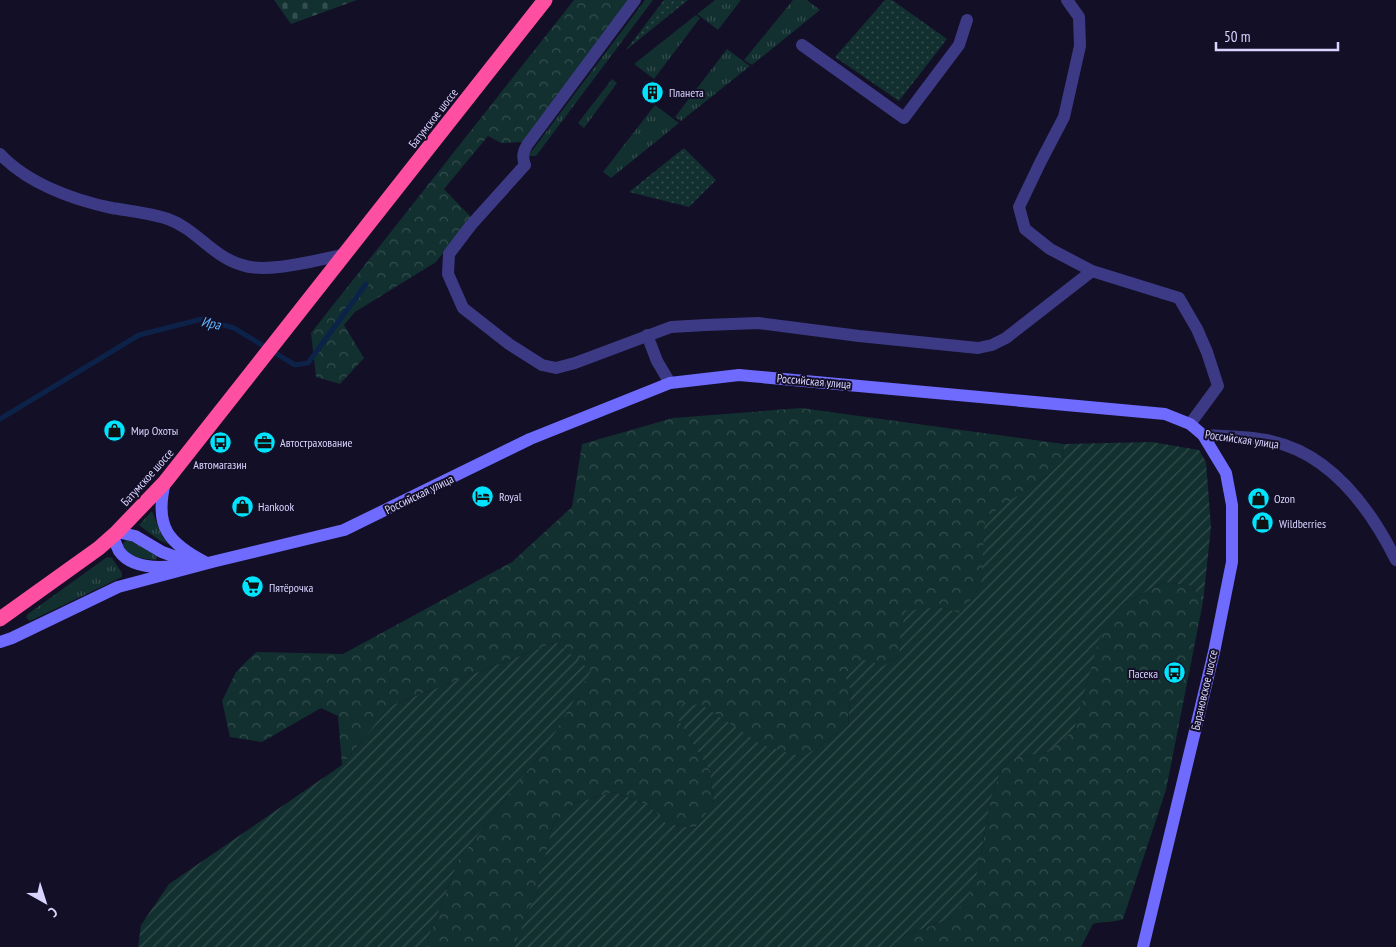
<svg xmlns="http://www.w3.org/2000/svg" width="1396" height="947" viewBox="0 0 1396 947" font-family="'PT Sans Narrow',sans-serif">
  <defs>
    <pattern id="grass-tufts" width="24" height="20" patternUnits="userSpaceOnUse" patternTransform="scale(1.25)"><rect width="24" height="20" fill="#12302f"/><path d="M3 7l-1-3M5 7V3M7 7l1-3M15 17l-1-3M17 17v-4M19 17l1-3" fill="none" stroke="#344d4e"/></pattern>
    <pattern id="forest-crowns" width="20" height="18" patternUnits="userSpaceOnUse" patternTransform="scale(1.25)"><rect width="20" height="18" fill="#12302f"/><path d="M2 6a3 3 0 1 1 6 0M12 15a3 3 0 1 1 6 0" fill="none" stroke="#344d4e"/></pattern>
    <pattern id="cemetery-stones" width="16" height="16" patternUnits="userSpaceOnUse" patternTransform="scale(1.25)"><rect width="16" height="16" fill="#12302f"/><path d="M2 7V4a2 2 0 0 1 4 0v3zM10 15v-3a2 2 0 0 1 4 0v3z" fill="#344d4e"/></pattern>
    <pattern id="park-dots" width="8" height="8" patternUnits="userSpaceOnUse" patternTransform="scale(1.25)"><rect width="8" height="8" fill="#12302f"/><path d="M2 2h.1M6 6h.1" fill="none" stroke="#344d4e" stroke-width="1.8" stroke-linecap="round"/></pattern>
    <pattern id="garden-furrows" width="10" height="10" patternUnits="userSpaceOnUse" patternTransform="scale(1.25)"><rect width="10" height="10" fill="#12302f"/><path d="M-1 1l2-2M0 10L10 0M9 11l2-2" fill="none" stroke="#344d4e"/></pattern>
  </defs>
  <rect width="100%" height="100%" fill="#130f26"/>
  <!-- grass -->
  <path fill="url(#grass-tufts)" d="M645,0H653L536,156H528Z
    M715,0H741L718,30L697,14Z
    M793,0H807L820,10L752,65L744,60Z
    M696,15L700,18L654,79L634,64Z
    M727,49L750,66L681,121L675,117Z
    M612,79L617,83L584,128L578,123Z
    M655,105L679,123L611,178L603,172Z
    M152,511L162,536L168,544L159,540L139,525Z
    M127,539L157,554L156,560L132,557L121,546Z
    M107,557L112,558L122,573V577L30,621L26,618L28,614Z"/>
  <!-- forest -->
  <path fill="url(#forest-crowns)" d="M574,0H629L523,142L501,143L488,136L444,189L471,217L436,262L355,312L344,325L364,358L340,384L316,377L311,333Z
    M801,408L1064,444L1063,461L1046,476L986,518L981,585L961,614L938,607L900,637L899,657L883,666L851,690L848,726L803,757L762,746L702,705L676,716L710,771L714,804L695,828L667,824L648,805L614,792L575,803L553,824L536,894L514,947H429L427,941L459,859L549,743L590,671L556,642L390,706L342,765L338,716L321,708L262,742L230,737L222,701L236,672L256,652L343,654L512,562L572,507L582,444L673,418Z
    M1164,582L1192,586L1203,602L1166,790L1123,919C1113,923 1103,921 1093,924L1081,947H891L905,935L950,919L978,870L991,798L1001,770L1012,758L1048,752L1074,730L1099,638L1121,605Z"/>
  <!-- cemetery -->
  <path fill="url(#cemetery-stones)" d="M274,0H357L291,24Z"/>
  <!-- park -->
  <path fill="url(#park-dots)" d="M664,0H688L626,50Z
    M885,0H892L947,39L899,101L835,57Z
    M684,148L716,180L689,207L629,192Z"/>
  <!-- garden -->
  <path fill="url(#garden-furrows)" d="M1152,442L1199,450L1206,462L1211,527L1203,602L1192,586L1164,582L1121,605L1099,639L1074,730L1048,752L1012,758L1001,770L991,798L978,870L968,897L950,919L905,935L891,947H514L536,893L553,824L575,803L614,792L648,805L667,824L695,828L714,804L710,771L676,716L683,704L702,705L762,745L803,757L848,726L851,690L844,674L862,659L883,666L899,657L900,637L906,611L938,607L961,613L981,585L985,518L1046,476L1063,461L1064,444Z
    M556,642L591,671L549,743L459,859L427,941L429,947H138L141,925L169,884L342,765L390,706Z"/>
  <g fill="none" stroke-linecap="round" stroke-linejoin="round">
    <!-- stream -->
    <path stroke="#0c2248" stroke-width="5" d="M0,419L139,335L202,319L234,328L295,365L308,363L366,284"/>
    <!-- street -->
    <path stroke="#3d3a85" stroke-width="12" d="M635,0L527,145C523,152 522,157 525,165L471,225L449,254L448,274L463,308L509,344L542,365L556,368L575,363L671,327L706,325L758,323L859,336L978,348L992,345L1006,338L1092,271L1179,298L1197,329L1207,352L1218,386L1190,424
      M1067,0L1079,17L1080,46L1064,117L1041,161L1019,207L1025,229L1050,249L1092,271
      M802,45L904,118L959,45L967,20
      M0,154C27,183 73,200 112,208C130,211 150,213 168,219C196,229 213,257 242,265C267,274 316,260 343,255
      M647,335L657,361L670,383
      M1203,435C1225,436 1249,436 1271,441C1331,454 1370,508 1396,560"/>
    <!-- secondary -->
    <path stroke="#6f6bff" stroke-width="12" d="M165,482C154,527 168,543 207,563
      M117,532L135,536L162,552L184,560L197,561
      M113,537C115,541 117,547 119,551C131,568 157,568 175,566
      M0,642L12,638L118,587L212,562L344,530L530,439L670,383L739,375L1165,414L1190,424L1203,435L1226,473L1232,505V562L1214,652L1143,947"/>
    <!-- highway -->
    <path stroke="#ff4fa3" stroke-width="15" d="M0,619L99,548L117,532L165,482L545,0"/>
  </g>
  <!-- icons -->
  <defs>
    <symbol id="building-disc" viewBox="-11 -11 22 22"><circle r="9.5" fill="#00e5ff" stroke="#130f26"/><path d="M-4-6H4V6H1V3H-1V6H-4ZM-2.5-4.3h1.7v1.8h-1.7ZM.8-4.3h1.7v1.8H.8ZM-2.5-1h1.7V.8h-1.7ZM.8-1h1.7V.8H.8Z" fill="#111"/></symbol>
    <symbol id="shop-disc" viewBox="-11 -11 22 22"><circle r="9.5" fill="#00e5ff" stroke="#130f26"/><path d="M-5-2.5h2.3a2.7 3.5 0 0 1 5.4 0H5L5.5 6h-11ZM-1.5-2.5h3a1.5 2.3 0 0 0-3 0Z" fill="#111"/></symbol>
    <symbol id="office-disc" viewBox="-11 -11 22 22"><circle r="9.5" fill="#00e5ff" stroke="#130f26"/><path d="M-6-3h4V-5.5h4V-3h4V5H-6ZM-1-4.5V-3h2v-1.5ZM-6 0V1H6V0Z" fill="#111"/></symbol>
    <symbol id="bus-disc" viewBox="-11 -11 22 22"><circle r="9.5" fill="#00e5ff" stroke="#130f26"/><path d="M-5-6H5V4H4V6H2V4H-2V6H-4V4H-5ZM-3.5-4V0h7V-4ZM-3.5 1.2v1.5H-2V1.2ZM2 1.2v1.5H3.5V1.2Z" fill="#111"/></symbol>
    <symbol id="hotel-disc" viewBox="-11 -11 22 22"><circle r="9.5" fill="#00e5ff" stroke="#130f26"/><path d="M-6-4.5h1.5V1H6V5H4.5V3h-9V5H-6ZM-4 0a1.8 1.8 0 1 1 3.6 0ZM.5 0V-2.5h3Q6-2.5 6 0Z" fill="#111"/></symbol>
    <symbol id="supermarket-disc" viewBox="-11 -11 22 22"><circle r="9.5" fill="#00e5ff" stroke="#130f26"/><path d="M-6-5.5h2.5l.6 2H6L4.5 2H-2.5L-4.4-4H-6ZM-1.5 3.2a1.3 1.3 0 1 0 .1 0ZM3 3.2a1.3 1.3 0 1 0 .1 0Z" fill="#111"/></symbol>
  </defs>
  <g fill-rule="evenodd">
    <use href="#building-disc" x="640" y="80" width="25" height="25"/>
    <use href="#shop-disc" x="102" y="418" width="25" height="25"/>
    <use href="#office-disc" x="252" y="430" width="25" height="25"/>
    <use href="#bus-disc" x="208" y="430" width="25" height="25"/>
    <use href="#hotel-disc" x="470" y="484" width="25" height="25"/>
    <use href="#shop-disc" x="1246" y="486" width="25" height="25"/>
    <use href="#shop-disc" x="230" y="494" width="25" height="25"/>
    <use href="#shop-disc" x="1250" y="510" width="25" height="25"/>
    <use href="#supermarket-disc" x="240" y="574" width="25" height="25"/>
    <use href="#bus-disc" x="1162" y="660" width="25" height="25"/>
  </g>
  <g text-anchor="middle" dominant-baseline="central" stroke-width="4" stroke-linejoin="round" paint-order="stroke">
    <!-- poi labels -->
    <g font-size="12" fill="#d9d4ff" stroke="#130f26" text-anchor="start">
      <text x="669" y="92">Планета</text>
      <text x="131" y="430">Мир Охоты</text>
      <text x="280" y="442">Автострахование</text>
      <text x="220" y="464" text-anchor="middle">Автомагазин</text>
      <text x="499" y="496">Royal</text>
      <text x="1274" y="498">Ozon</text>
      <text x="258" y="506">Hankook</text>
      <text x="1279" y="523">Wildberries</text>
      <text x="269" y="587">Пятёрочка</text>
      <text x="1158" y="673" text-anchor="end">Пасека</text>
    </g>
    <!-- street labels -->
    <g font-size="12" fill="#d9d4ff" stroke="#130f26">
      <text transform="translate(433 118) rotate(-52)">Батумское шоссе</text>
      <text transform="translate(814 381) rotate(5)">Российская улица</text>
      <text transform="translate(1242 439) rotate(8)">Российская улица</text>
      <text transform="translate(147 477) rotate(-48)">Батумское шоссе</text>
      <text transform="translate(419 494) rotate(-26)">Российская улица</text>
      <text transform="translate(1204 690) rotate(-77)">Барановское шоссе</text>
    </g>
    <!-- water labels -->
    <g font-size="14" font-style="italic" fill="#62b6ff" stroke="#130f26">
      <text transform="translate(211 323) rotate(11)">Ира</text>
    </g>
  </g>
  <!-- north arrow -->
  <g transform="translate(45 902) rotate(141)" stroke="#130f26" stroke-width="4" paint-order="stroke">
  <path d="M0-4L9 19L0 12L-9 19Z" fill="#d9d4ff"/>
  <text y="-8" font-size="14" font-weight="bold" text-anchor="middle" fill="#d9d4ff">С</text>
  </g>
  <!-- scale -->
  <path d="M1216 42v8h122v-8" fill="none" stroke="#d9d4ff" stroke-width="2.5"/>
  <text x="1224" y="42" font-size="15" fill="#d9d4ff" stroke="#130f26" stroke-width="4" paint-order="stroke">50 m</text>
</svg>
